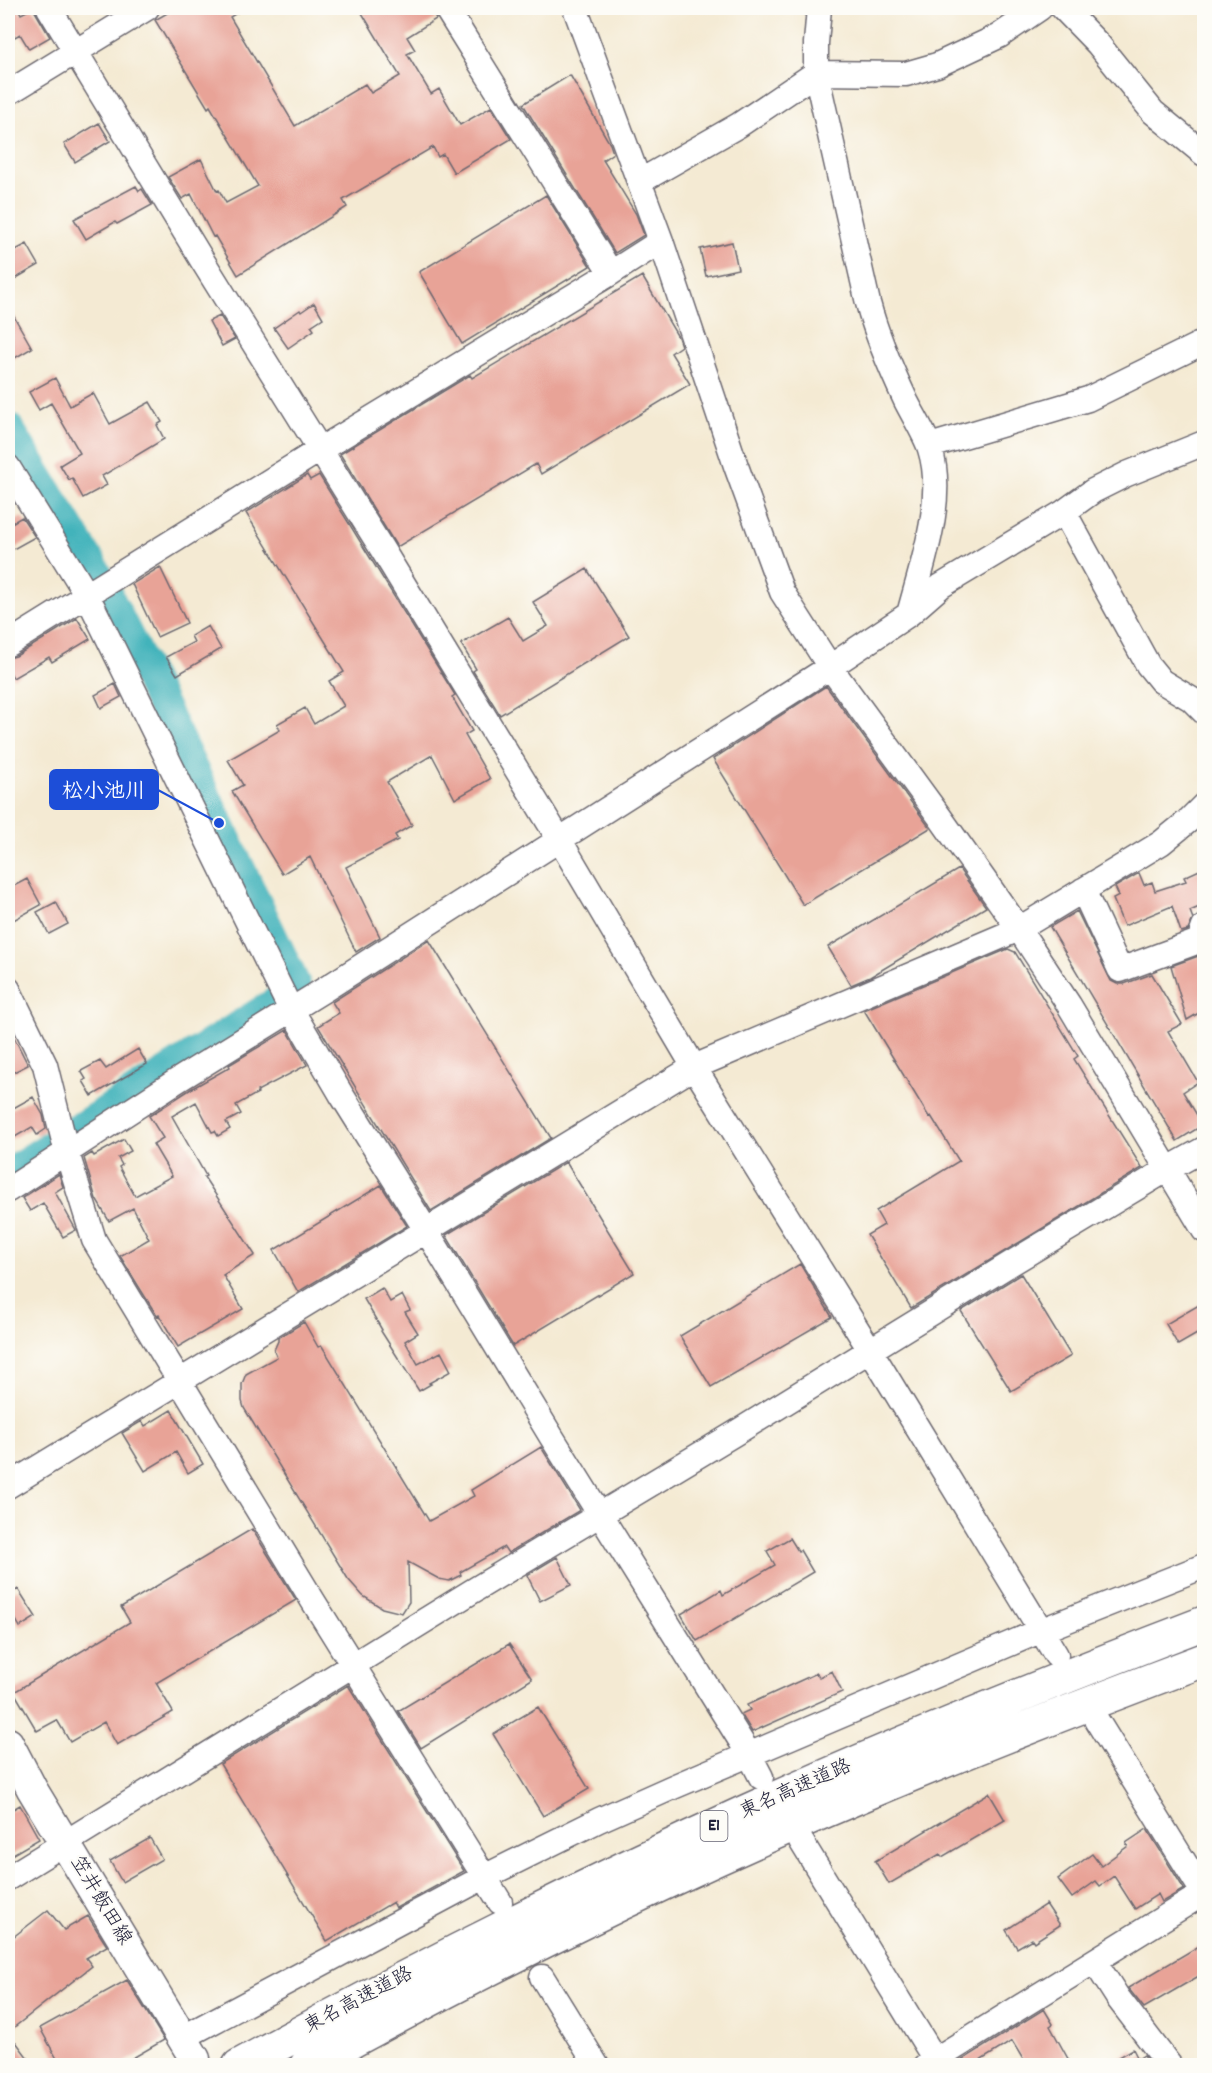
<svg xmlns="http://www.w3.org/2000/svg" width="1212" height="2073" viewBox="0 0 1212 2073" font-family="Dekko,'Klee One',sans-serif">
  <rect width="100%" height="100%" fill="#fdfcf7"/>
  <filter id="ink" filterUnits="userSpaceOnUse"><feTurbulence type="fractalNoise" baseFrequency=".0167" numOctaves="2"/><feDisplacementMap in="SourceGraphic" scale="12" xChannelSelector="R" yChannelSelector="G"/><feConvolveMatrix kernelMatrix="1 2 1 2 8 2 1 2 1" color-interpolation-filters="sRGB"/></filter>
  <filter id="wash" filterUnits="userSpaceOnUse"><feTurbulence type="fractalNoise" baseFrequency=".008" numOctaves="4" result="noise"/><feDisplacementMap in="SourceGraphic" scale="24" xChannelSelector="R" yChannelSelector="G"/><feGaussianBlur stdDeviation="1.35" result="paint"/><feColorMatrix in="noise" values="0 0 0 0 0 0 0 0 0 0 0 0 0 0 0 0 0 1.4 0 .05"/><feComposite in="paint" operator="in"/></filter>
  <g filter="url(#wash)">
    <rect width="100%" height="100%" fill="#f4ead3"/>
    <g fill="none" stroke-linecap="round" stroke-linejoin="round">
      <!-- river -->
      <path stroke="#43b3bb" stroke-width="32" d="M8,428L93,567L159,699L295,985L292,992L271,1006L8,1174"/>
    </g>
    <g id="blocks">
      <!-- building -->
      <path fill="#e8a397" d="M8,8H18L21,14L33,8L50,37L29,49L20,34L8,41Z
        M176,8H245L230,17L295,126L365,84L371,93L400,76L359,8H431L436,19L407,37L415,50L407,54L431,94L439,89L460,125L491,107L511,139L454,173L443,154L438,157L433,147L343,200L347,207L238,275L215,236L213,237L191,194L182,199L168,177L201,159L217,191L219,190L226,203L258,186L210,106L208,108L155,20Z
        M570,75L610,144L613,153L603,160L636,214L644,235L615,253L523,104Z
        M99,123L110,141L75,162L64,144Z
        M136,186L139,191L142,189L152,205L117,224L115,222L86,239L74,219Z
        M546,195L590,266L462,344L419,272Z
        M732,242L738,269L706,276L700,249Z
        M27,244L39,265L8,283V254Z
        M642,276L678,337L681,346L671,353L690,384L541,474L536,464L397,547L340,454L470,375L472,378Z
        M314,303L323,318L311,326L314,330L288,348L274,328L300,310L301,312Z
        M8,306L32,348L8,362Z
        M220,316L235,339L222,346L209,321Z
        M55,378L70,406L93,393L110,424L150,402L162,422L157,425L164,439L102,476L107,485L83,498L72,478L69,480L60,465L80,453L51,403L39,410L29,392Z
        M307,475L310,480L319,475L455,695L452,697L472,731L465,735L490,779L455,799L432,755L387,782L412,825L395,835L398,840L346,867L380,937L356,952L310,857L282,874L232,791L243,785L228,760L280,730L277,724L305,708L314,724L344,706L329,681L344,672L246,513Z
        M22,517L35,537L8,552V525Z
        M160,567L187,623L157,637L132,584Z
        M587,569L629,636L500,715L473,671L476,669L461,644L508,617L523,641L548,626L533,602Z
        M77,618L90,639L52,662L49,657L13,678L8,668V658L16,656Z
        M208,626L221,649L177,675L166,657L194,642L191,636Z
        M115,684L121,697L101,708L95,695Z
        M826,686L930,828L803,905L713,759Z
        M1204,868V905L1190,911L1193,919L1188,930L1181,932L1172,906L1124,926L1113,899L1119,896L1115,887L1139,873L1144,885L1152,882L1155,891L1186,881L1184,877Z
        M959,869L986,907L870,977L851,985L828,947Z
        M27,879L41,905L8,923V889Z
        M56,902L68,924L49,934L37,912Z
        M1077,911L1111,981L1117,984H1124L1152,974L1182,1024L1168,1031L1198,1082L1183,1092L1203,1125L1177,1141L1050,927Z
        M429,940L551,1138L431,1211L318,1026L339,1013L332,1002Z
        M1008,949L1015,952L1078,1056L1074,1059L1142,1168L911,1308L867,1235L884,1225L876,1211L959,1161L931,1116L929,1117L864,1010Z
        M1204,954V1010L1187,1020L1171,966Z
        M8,1025L28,1065L8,1075Z
        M287,1030L307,1065L257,1091L258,1093L236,1105L241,1114L226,1122L230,1129L218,1136L215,1131L212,1132L196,1102L172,1116L206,1176L204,1177L255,1255L223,1275L243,1309L178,1347L159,1315L157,1316L120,1256L149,1239L133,1208L109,1221L96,1199L84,1158L92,1153L94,1156L124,1139L131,1151L118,1158L122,1165L119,1167L135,1196L172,1176L153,1144L163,1138L149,1116L191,1089L230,1067L229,1065Z
        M138,1049L147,1064L92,1096L83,1081L86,1079L81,1071L100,1061L106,1069Z
        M33,1097L43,1115L46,1129L37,1135L32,1127L8,1141V1111Z
        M566,1162L634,1273L513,1346L446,1235Z
        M59,1174L63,1187L55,1192L76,1230L63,1237L43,1203L30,1211L22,1198Z
        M381,1185L407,1226L298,1292L274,1250Z
        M800,1264L832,1317L711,1387L680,1336Z
        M1021,1274L1071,1356L1011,1391L961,1311Z
        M382,1288L390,1302L402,1295L410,1310L405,1312L418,1333L405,1341L418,1364L441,1352L451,1371L429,1383L431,1384L419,1391L381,1331L382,1330L364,1299Z
        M1204,1302V1330L1178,1345L1166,1324Z
        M304,1322L318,1347L322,1346L429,1521L474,1496L471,1490L541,1447L580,1510L508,1553L504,1547L460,1572L461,1575L449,1581L439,1579L408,1562L409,1602L402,1613L382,1608L363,1596L348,1579L244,1408L242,1401V1384L246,1374L277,1357L274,1350L278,1341V1338Z
        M171,1410L203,1464L188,1473L176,1452L145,1471L122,1433L142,1421L145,1426Z
        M252,1529L296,1600L156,1683L173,1712L117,1745L104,1722L70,1742L57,1720L37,1731L14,1692L130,1622L121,1607Z
        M790,1538L798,1551L800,1550L813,1572L697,1641L681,1614L721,1590L723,1595L775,1565L767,1551Z
        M557,1557L571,1585L540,1601L527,1575Z
        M18,1589L36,1617L20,1627L16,1620L8,1625V1596Z
        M509,1644L532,1679L421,1748L398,1711Z
        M832,1671L842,1692L752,1732L741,1714L750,1710L747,1705L817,1673L819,1677Z
        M348,1685L464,1871L396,1908L393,1902L327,1941L220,1764Z
        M538,1707L589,1789L543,1816L493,1734Z
        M989,1793L1005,1820L942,1857L940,1854L889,1884L875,1861Z
        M20,1805L39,1839L8,1857V1812Z
        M1147,1829L1184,1889L1162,1902L1158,1894L1135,1909L1114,1876L1100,1886L1096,1881L1072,1898L1058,1879L1092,1854L1101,1866L1128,1846L1126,1843Z
        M150,1838L162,1859L122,1882L110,1861Z
        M1046,1904L1060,1925L1034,1942L1032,1939L1017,1948L1006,1930Z
        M48,1910L64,1930L88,1916L107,1946L86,1958L92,1966L8,2032V1941Z
        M1204,1943V1973L1144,2008L1128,1988Z
        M127,1980L164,2040L119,2066H61L40,2028Z
        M1044,2009L1053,2024L1050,2026L1072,2066H1027L1012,2041L972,2066H957L956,2064Z
        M16,2042L34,2066H8V2047Z
        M1133,2049L1138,2059L1144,2055L1152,2066H1104Z"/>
    </g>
  </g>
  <g filter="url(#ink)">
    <use href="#blocks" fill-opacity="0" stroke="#6c6870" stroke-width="1.5"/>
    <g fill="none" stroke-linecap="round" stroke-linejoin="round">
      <defs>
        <path id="minor" d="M49,8L202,260L382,549L559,839L694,1067L870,1350L1056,1655
          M446,8L611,273
          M575,8L661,241L736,466L782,592L830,667L939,816L1019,929L1069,1005L1204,1230
          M1063,8L1098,44L1153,112L1204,154
          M8,93L147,8
          M639,182L739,125L816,73L906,74L937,65L999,36L1040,8
          M930,446L1088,399L1204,342
          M8,467L87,595L288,1004L341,1094L426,1230L551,1436L749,1754L761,1777
          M1064,512L1148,665L1161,681L1191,699L1204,712
          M909,614L941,586L1064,512L1093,491L1127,474L1204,443
          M8,644L321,449L611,273L661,241
          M1083,890L1120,970L1199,941L1204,927
          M8,989L45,1065L67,1153L94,1240L313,1601L500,1902
          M8,1190L178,1080L327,988L830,667L909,614C922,565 946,499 930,449C926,436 913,415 906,401C891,369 877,337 868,303L816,73V43L819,8
          M8,1486L694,1067L1019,929L1161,843L1188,821L1204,805
          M1096,1719L1204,1894
          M801,1841L939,2066
          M8,1878L471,1592L734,1434L1010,1264L1168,1169L1204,1149
          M1095,1962L1118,1998L1170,2066
          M542,1977L597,2066
          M182,2038L484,1877L599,1820L673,1787L1040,1631L1204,1566
          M925,2066L1204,1893"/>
        <path id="major" d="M8,1743L32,1789L195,2059"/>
        <path id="highway" d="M239,2066C405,1975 573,1890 745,1812C896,1743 1050,1682 1204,1623
          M306,2066C396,2017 487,1969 579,1924C782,1824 993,1739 1204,1660"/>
      </defs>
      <!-- minor casing -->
      <use href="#minor" stroke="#6c6870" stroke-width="27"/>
      <!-- major casing -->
      <use href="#major" stroke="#6c6870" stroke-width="33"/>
      <!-- highway casing -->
      <use href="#highway" stroke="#6c6870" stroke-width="36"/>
      <!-- minor -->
      <use href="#minor" stroke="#fff" stroke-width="24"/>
      <!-- major -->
      <use href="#major" stroke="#fff" stroke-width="30"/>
      <!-- highway -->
      <use href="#highway" stroke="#fff" stroke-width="33"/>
    </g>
  </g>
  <g text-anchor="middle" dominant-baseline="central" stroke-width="4.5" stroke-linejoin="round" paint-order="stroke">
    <!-- shield labels -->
    <rect fill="#fdfcf7" stroke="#646373" stroke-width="1.5" x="700.5" y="1811" width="27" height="30" rx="4.5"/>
    <g font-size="18" font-weight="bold" fill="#22223b">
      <text x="714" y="1826">E1</text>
    </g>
    <!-- street labels -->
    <g font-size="20" fill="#22223b" stroke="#fdfcf7">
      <text transform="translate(796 1790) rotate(-24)">東名高速道路</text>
      <text transform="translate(100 1901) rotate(59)">笠井飯田線</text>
      <text transform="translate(359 2001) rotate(-28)">東名高速道路</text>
    </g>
  </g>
  <!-- callouts -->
  <path fill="none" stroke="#1d4ed8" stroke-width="2" d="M219 823L158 790"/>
  <circle fill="#1d4ed8" stroke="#fdfcf7" stroke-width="2" cx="219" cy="823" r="6"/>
  <rect fill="#1d4ed8" stroke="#1d4ed8" stroke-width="2" x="50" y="770" width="108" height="39" rx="6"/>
  <g font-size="21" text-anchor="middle" font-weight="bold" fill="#fff">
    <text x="104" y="797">松小池川</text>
  </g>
  <!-- margin -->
  <rect width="1212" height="2073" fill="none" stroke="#fdfcf7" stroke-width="30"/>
</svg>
